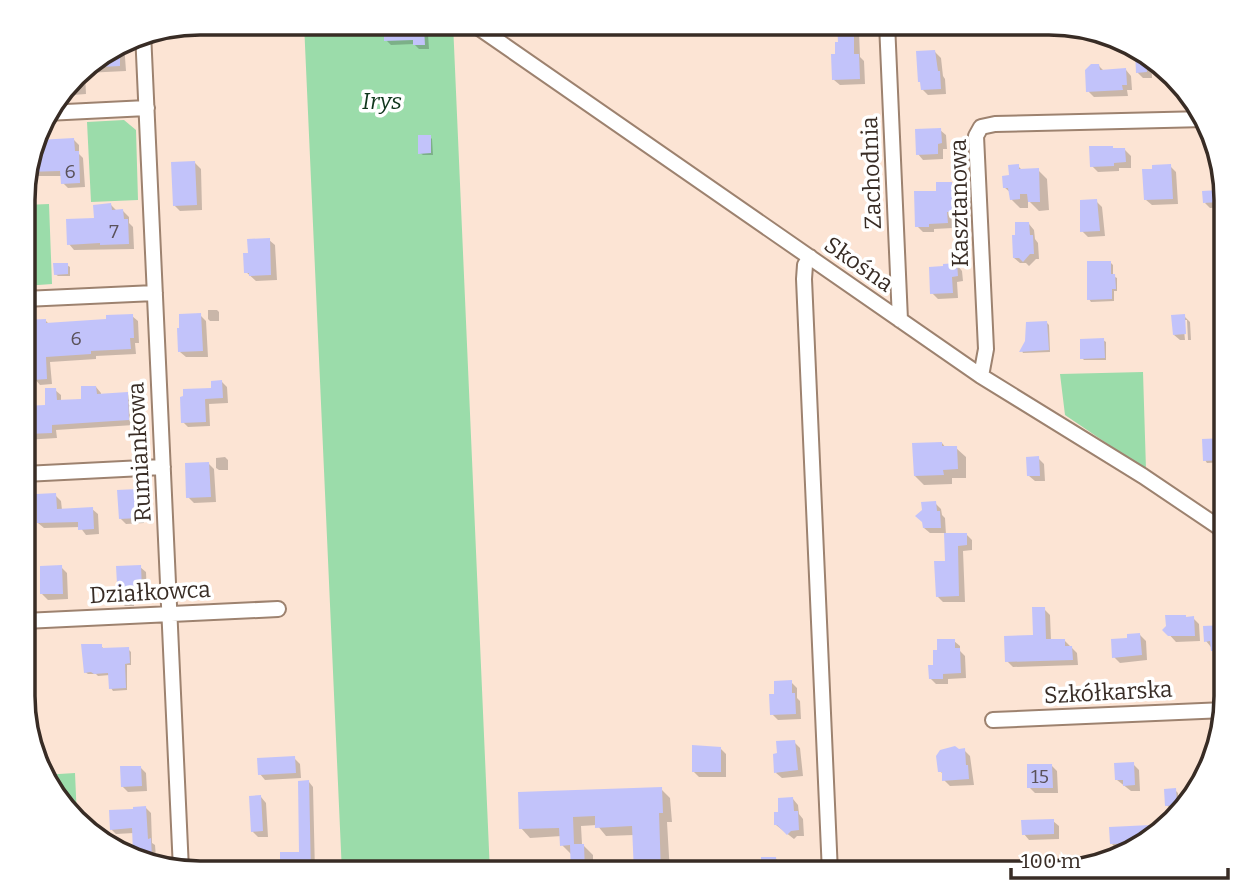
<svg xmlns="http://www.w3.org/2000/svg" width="1249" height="896" viewBox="0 0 1249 896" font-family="Bitter,serif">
  <rect width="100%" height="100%" fill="#fce4d4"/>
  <!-- green -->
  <path fill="#9bdcaa" d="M304,23H453L490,873H342Z
    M124,120L136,130L138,200L91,202L87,122Z
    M49,204L52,284L24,286V205Z
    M1143,372L1146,470L1065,415L1060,374Z
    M75,773L77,819L46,784L43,775Z"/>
  <!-- shadow -->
  <path fill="#0003" d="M584,23H622L623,34L590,35L585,29Z
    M839,23H865V31H859L860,57L864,61L865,84L840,85L834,80L840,44Z
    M918,23H937V32L924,33L918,27Z
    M424,30L428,34L429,49H419L414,44L391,45L386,40Z
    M124,43L126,71L85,73L86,94L73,95L67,89V86L84,67Z
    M935,52L941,58L943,76L945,79L946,94L928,95L922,89Z
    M1137,52L1151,57L1152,78H1143L1137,72Z
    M1099,66L1104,71L1126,70L1131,76L1132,90H1127L1128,96L1094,97L1088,91Z
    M940,130L946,135L947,149H943V159L923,160L918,154Z
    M430,137L432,139L433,155H423L420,153Z
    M74,140L79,145V154L83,158L85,187L68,188L63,183L62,176H25L36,141Z
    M1112,147L1115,150H1125L1131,156V168H1119V171L1098,172L1092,166Z
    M195,163L201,169L202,210L180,211L174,205Z
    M1018,166L1023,171L1038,170L1047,179L1049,210L1039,211L1028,200V208H1020L1011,199V193L1004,187Z
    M1170,166L1176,172L1178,204L1152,205L1146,200Z
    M951,184L957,190V194L960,196V217H952L953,228L934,229V232H923L917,226L938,192Z
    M1218,192L1224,198L1225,207L1210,208L1205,203Z
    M1096,201L1102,207L1105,236L1088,237L1082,231Z
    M111,205L117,211H123L129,217V223L133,227L134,249L74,250L69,244Z
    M1029,224L1034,230L1035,239L1038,243L1039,259H1036L1029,266L1026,263H1020L1014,258Z
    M269,240L275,245L277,280L256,281L246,272L250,255Z
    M1110,262L1113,265V276L1117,278V291H1114V301L1091,302L1089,299Z
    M67,265L70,267V276H58L55,274Z
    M957,265L962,271L963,281L957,282L958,298L938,299L932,293Z
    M208,310H217L219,312V321H210L208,319Z
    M200,315L206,321L208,357H186L180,352Z
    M132,316L138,321L139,343H135L136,354L96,356V359L50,362L52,384L40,385L35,379L32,361L27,355L46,321L49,324L108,321Z
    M1184,316L1190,322L1191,340H1188L1187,320H1183L1185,340H1180L1174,335Z
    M1047,323L1049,325L1050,352L1023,353L1022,351Z
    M1103,340L1106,342V360H1084L1082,358Z
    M222,382L227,387L228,403L209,404L210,426L188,427L183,422Z
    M96,387L101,393V395L128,394L133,400L134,425L56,430L57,438L24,440V408L47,407L55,390L61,395V402L83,401Z
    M1226,440V462L1207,463L1205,460Z
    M942,443L946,448H956L966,457V478H952V484L924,485L915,476Z
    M225,457L228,460V470H219L216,468V458Z
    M1038,458L1044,464L1045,481H1035L1029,476Z
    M208,463L214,469L216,502L194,503L188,497Z
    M137,491L143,497L144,523L126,524L120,518Z
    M55,495L61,501L62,510L92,509L98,514L99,534L86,535L80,527L44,528L38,523Z
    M935,503L941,509L942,515L945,518L946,535L966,534L972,540V550L963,551L965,602H943L938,597L946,562V533H930L924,528Z
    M61,567L67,573L68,599L48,600L42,594Z
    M140,567L146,572L147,596L134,597V606H125L120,601Z
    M1044,609L1050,615L1051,641L1064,640L1077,653L1078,665L1013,667L1007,661L1035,637Z
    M1193,618L1199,624L1200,641L1176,642L1165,630Z
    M1226,626V658H1220L1206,641Z
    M1140,635L1146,641L1147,660L1120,663L1114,657L1129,640Z
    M954,641L960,646V651L965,656L966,678L948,679V684H936L930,678L935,667Z
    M101,646L103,648L128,649L131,652V665H127V690L113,691L111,688L110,675L98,676L96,674H88L85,672Z
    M791,682L797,688V698L800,701L801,719L778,720L772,714L776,696Z
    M794,742L800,748L803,776L782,778L776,773Z
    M720,748L726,754V777H699L693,771Z
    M964,750L970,756L974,785L950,786L944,780V775L940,771Z
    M294,758L300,764L301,778L265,780L260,774Z
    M1133,764L1139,770L1140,791H1131L1117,780Z
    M1051,765L1057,771L1058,793H1035L1029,787Z
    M140,767L146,773L147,791L128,792L122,786Z
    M309,782L313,787L315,873H282L301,854Z
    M661,789L670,798L672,822H667L670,873H636L634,835L606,836L597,825L581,826L582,844L593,855V873H573L572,855L562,845V836L530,838L521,828Z
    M1175,790L1178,793V807H1169L1166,805Z
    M261,797L266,803L268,837H258L252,831Z
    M793,799L798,805L799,814L803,819L804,836H797L794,839L776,825L780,813Z
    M146,808L151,813L152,843L155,845L156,857L158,861L135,853L134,833L116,834L111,829Z
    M1053,821L1059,826V839L1029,840L1024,834Z
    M1150,827L1155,832L1135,849L1117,850L1112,844Z
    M100,839H110L115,845Z
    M776,859L781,864L782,870L785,873H759V868H763Z"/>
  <!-- building -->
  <path fill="#c2c3fa" d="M837,23H854V54H859L860,79L832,80L831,54H835V42H838Z
    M424,28L425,45H413V40L384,41V30Z
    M120,46V66L82,68L84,67Z
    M935,50L938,71H940L941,89L921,90L920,82H918L916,51Z
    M1135,51L1146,55L1147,72L1136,73Z
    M1091,64H1099L1100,70L1126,68L1127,85H1122L1123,90L1086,92L1085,70Z
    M941,128L942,143L938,144V154L916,155L915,129Z
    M418,135H431V153L418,154Z
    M74,138L75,151H79L80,183L61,184L60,171L26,172L37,140Z
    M1089,146H1113V148H1125L1126,162L1114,163V166L1090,167Z
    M195,161L197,205L173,206L171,162Z
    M1019,164V169L1039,168L1040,202H1028L1027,194H1020V199L1010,200L1008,188H1003L1002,176L1009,175L1008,165Z
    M1171,164L1173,199L1144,200L1142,169H1152V165Z
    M936,182H952V189H955V212H947L948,223L929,224V227H915L914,191H936Z
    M1219,190L1220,202L1203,203L1202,191Z
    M1097,199L1100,231L1080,232V200Z
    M111,203L112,210L123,209L124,219H128L129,244L100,245V243L67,245L66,219L94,218L93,205Z
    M1015,222H1029L1030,235H1033L1034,254H1030L1023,262L1019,258H1013L1012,235H1015Z
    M270,238L271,275L249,276V273H244L243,253H248L247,239Z
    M1087,261H1111V274H1115L1116,289H1112V299L1087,300Z
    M53,263H68V274L54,275Z
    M957,263L958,276L952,277L953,293L930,294L929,267L943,266V264Z
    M201,313L203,351L178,352L177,328H179V314Z
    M133,314L134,338H130L131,349L91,351V354L46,357L47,379L33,380L32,356H25L24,320L46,319V323L106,319V315Z
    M1185,314L1186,334L1173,335L1171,315Z
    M1047,321L1049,350L1019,352L1025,341L1026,322Z
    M1104,338L1105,358L1080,359V339Z
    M222,380L223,398L205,399L206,422L181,423L180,397L183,396V389L211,388V381Z
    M81,386H96L97,394L128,392L129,420L52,425V433L27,434L25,406L45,405V388H56L57,400L81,399Z
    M1226,438V460L1203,461L1202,439Z
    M942,442V446H957L958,469L943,470L944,475L914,476L912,443Z
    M1039,456L1040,476H1027L1026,457Z
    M209,462L211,497L186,498L185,463Z
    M138,489L139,518L119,519L117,490Z
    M56,493L57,509L93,507L94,529L78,530V522L37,523L36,494Z
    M936,501L937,511H940L941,528H923L922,522L915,516L922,510L921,502Z
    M944,533H967V545L958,546L959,596L936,597L934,561H945Z
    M62,565L63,594H40V566Z
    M141,565L142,591L129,592V601L118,602L116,566Z
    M1032,607H1045L1046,639H1065V646H1072L1073,660L1005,662L1004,636L1033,635Z
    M1165,615H1186V617L1194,616L1195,636H1168L1162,630L1166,626Z
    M1226,625V650L1211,651L1210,641L1204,642L1203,626Z
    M1140,633L1142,655L1112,658L1111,639L1127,638V634Z
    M937,639H955V648H960L961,673L943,674V679H929L928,665H933V650H937Z
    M81,644H102V648L129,647L130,663L125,664L126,688L109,689L108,673L94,674L91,672L84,673Z
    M792,680V693H795L796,714L770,715L769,694H774V681Z
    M795,740L798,770L774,773L773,754L777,753L776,741Z
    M692,745L721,747V772H692Z
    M955,746L959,749L965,748L966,765H968L969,779L942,781V772H938L936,756L940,750Z
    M295,756L296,773L258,775L257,758Z
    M1134,762L1135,785L1123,786V780H1115L1114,763Z
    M1027,764H1052L1053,788H1027Z
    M120,766H141L142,786L121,787Z
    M309,780L311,873H280V852H299L298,781Z
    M662,787L663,813H659L661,873H634L632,826L595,828V816L573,817L574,844H584L585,873H571L570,845L560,846L559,828L519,829L518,792Z
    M1176,788L1177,805L1165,806L1164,789Z
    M261,795L263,831L251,832L249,796Z
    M793,797L794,811H798L799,830L791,831L787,835L777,825H774V812H778V798Z
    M146,806L148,839L151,838L152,859L133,852L132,828L110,830L109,810L133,809V807Z
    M1054,819V834L1022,835L1021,820Z
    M1151,825V835L1141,843L1110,844L1109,827Z
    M761,857H776L777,873H761Z"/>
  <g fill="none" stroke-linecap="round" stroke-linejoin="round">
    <defs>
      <path id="minor" d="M472,23L981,376L1143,476L1226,532
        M887,23L900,320
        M143,32L181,870
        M46,113L147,108
        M810,257L805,265L804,279L830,873
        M24,299L155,293
        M981,376L986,349L976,136L981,127L995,124L1206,119
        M24,474L163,467
        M24,621L278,609
        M993,720L1225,710"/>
    </defs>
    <!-- minor casing -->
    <use href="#minor" stroke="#9d826f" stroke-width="18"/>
    <!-- minor -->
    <use href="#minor" stroke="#fff" stroke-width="14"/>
  </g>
  <g text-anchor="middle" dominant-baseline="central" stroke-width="7" stroke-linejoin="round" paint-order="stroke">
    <!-- number labels -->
    <g font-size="19" fill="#5a525a">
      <text x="70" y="171">6</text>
      <text x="114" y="231">7</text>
      <text x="76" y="338">6</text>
      <text x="1040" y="776">15</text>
    </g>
    <!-- park labels -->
    <g font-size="23" font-style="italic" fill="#10361c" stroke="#fff">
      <text x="382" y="101">Irys</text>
    </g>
    <!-- street labels -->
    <g font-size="23" fill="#382c25" stroke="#fff">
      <text transform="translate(871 173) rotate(-92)">Zachodnia</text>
      <text transform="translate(959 203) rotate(-91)">Kasztanowa</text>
      <text transform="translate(859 264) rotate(35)">Skośna</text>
      <text transform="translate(139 452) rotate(-93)">Rumiankowa</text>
      <text transform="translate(150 592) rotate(-3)">Działkowca</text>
      <text transform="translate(1108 692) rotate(-3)">Szkółkarska</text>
    </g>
  </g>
  <!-- crop -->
  <path d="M0 0H1249V896H0ZM200 35H1049A165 165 0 0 1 1214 200V696A165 165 0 0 1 1049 861H200A165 165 0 0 1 35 696V200A165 165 0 0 1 200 35Z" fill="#fff" fill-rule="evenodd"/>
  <path fill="none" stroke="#382c25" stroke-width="3.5" d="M200 35H1049A165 165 0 0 1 1214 200V696A165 165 0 0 1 1049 861H200A165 165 0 0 1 35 696V200A165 165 0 0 1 200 35Z"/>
  <!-- scale -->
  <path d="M1011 868v10h217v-10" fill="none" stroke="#382c25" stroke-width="3.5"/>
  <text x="1021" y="868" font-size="21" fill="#382c25" stroke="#ffffff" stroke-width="5" paint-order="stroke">100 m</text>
</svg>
